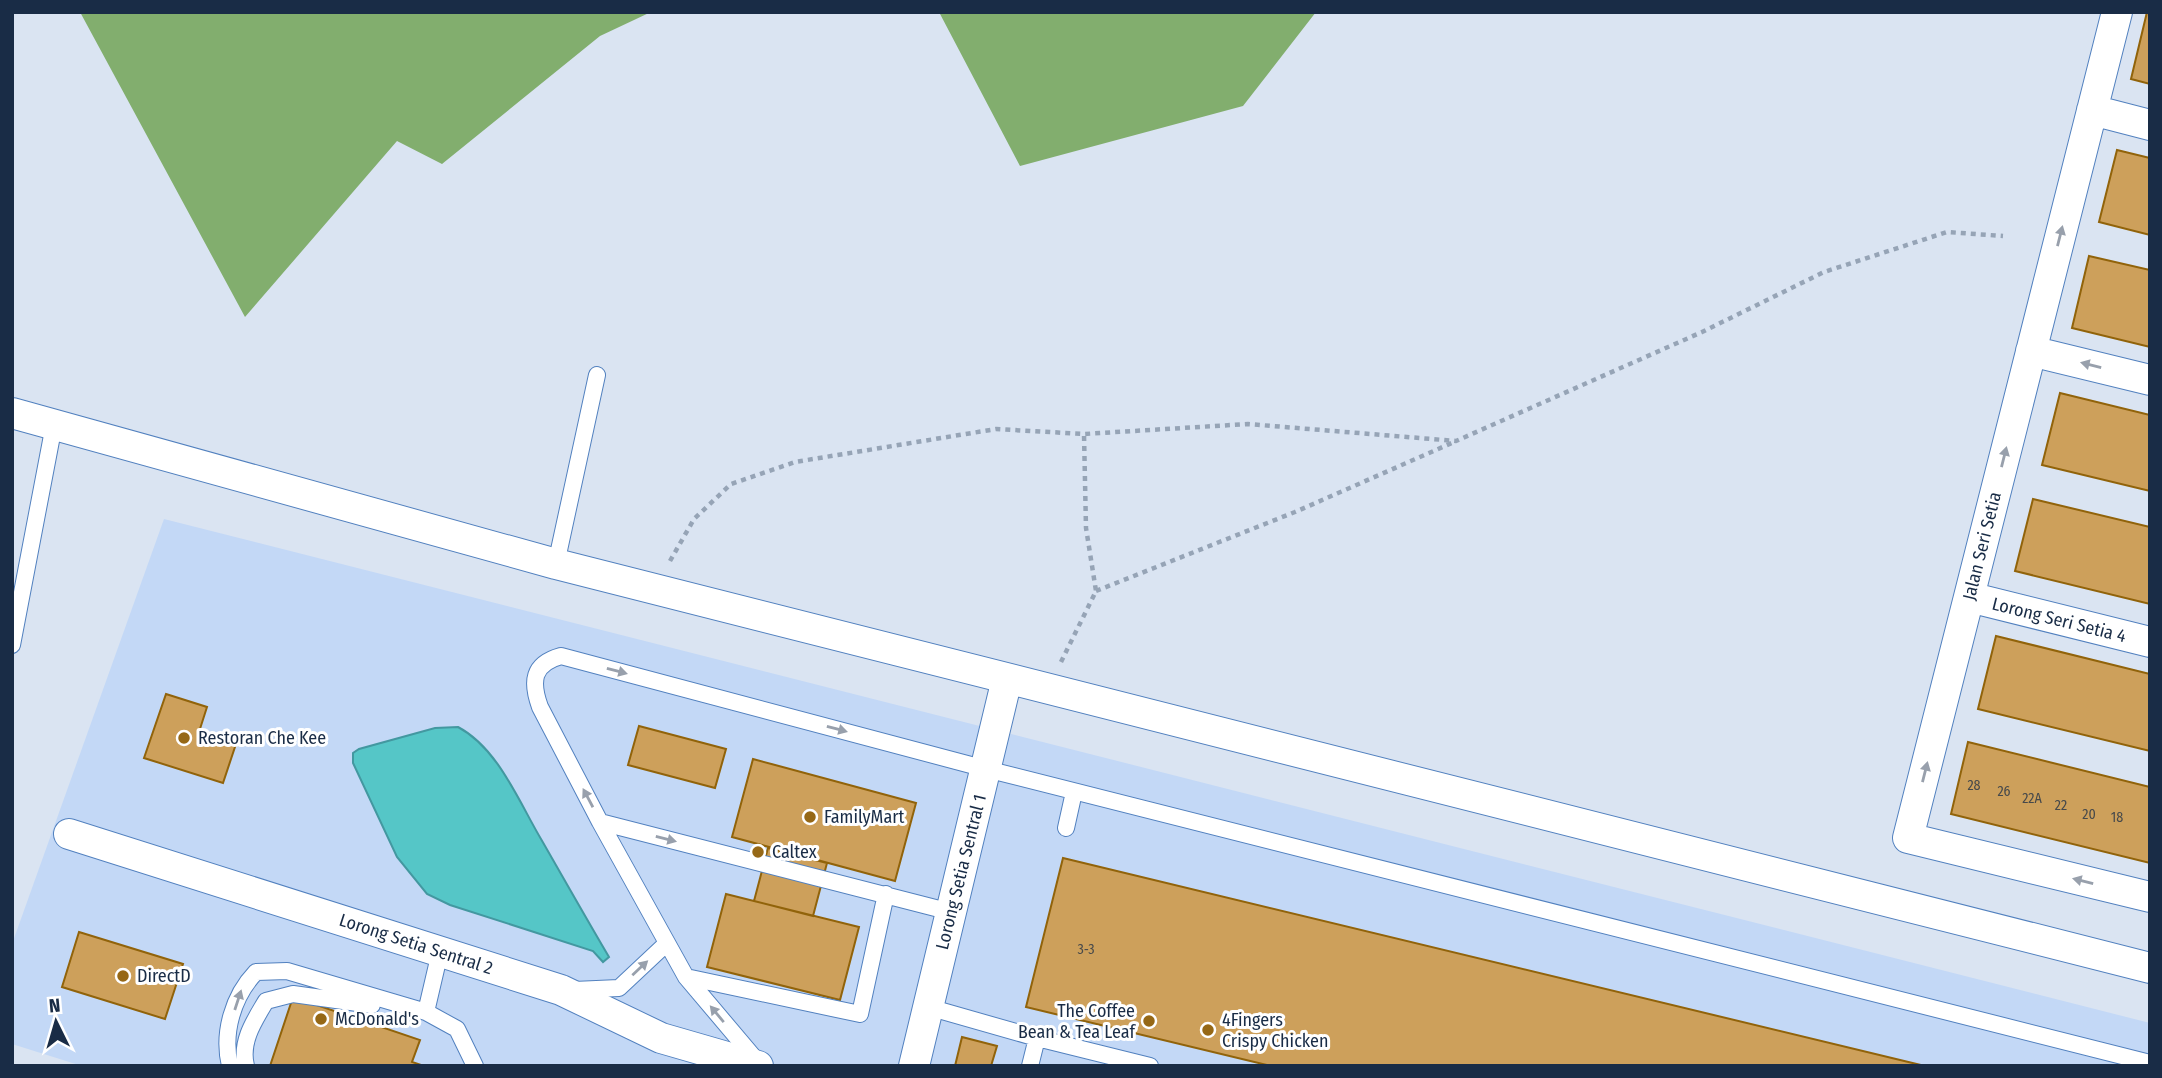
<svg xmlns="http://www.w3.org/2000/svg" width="2162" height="1078" viewBox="0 0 2162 1078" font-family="'Fira Sans Condensed',sans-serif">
  <rect width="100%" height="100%" fill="#dae4f2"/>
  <!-- built -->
  <path fill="#c3d8f6" d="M164,519L2150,1023V1066H82L12,1044V944Z"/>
  <!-- forest -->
  <path fill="#82ae6e" d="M80,12H651L600,36L442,164L397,141L245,317Z
    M939,12H1316L1243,106L1020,166Z"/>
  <!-- water -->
  <path fill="#55c6c7" stroke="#4398a0" stroke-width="2" d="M458,727C498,748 519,802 541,839C564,879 586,918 609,957L603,962L593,951L450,905L427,894L397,857L353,763V753L359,749L435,728Z"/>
  <!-- building -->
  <path fill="#cda05b" stroke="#91630a" stroke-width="2" d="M2147,12H2150V84L2131,79Z
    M2117,150L2150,158V235L2099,222Z
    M2089,256L2150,270V347L2072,328Z
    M2060,393L2150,415V491L2042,465Z
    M2033,499L2150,527V604L2015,571Z
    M1996,636L2150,674V751L1978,709Z
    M166,694L207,707L199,732L236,744L223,783L144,758Z
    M639,726L726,749L715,788L628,765Z
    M1968,742L2150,787V863L1951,814Z
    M753,759L916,803L895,881L732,837Z
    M768,848L827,863L813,916L754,901Z
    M1063,858L1925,1066H1271L1026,1007Z
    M726,894L859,927L840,1000L707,967Z
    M79,932L183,964L165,1019L62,987Z
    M293,997L420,1040L412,1062L424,1066H270Z
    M962,1037L997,1046L991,1066H955Z"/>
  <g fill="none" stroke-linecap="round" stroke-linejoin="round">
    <defs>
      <path id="lane" d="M556,564L597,375
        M12,645L54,425
        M600,822L951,912
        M1066,828L1074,792
        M686,977L860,1014L886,894
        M574,990L619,988L667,943
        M928,1007L1037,1038
        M426,1012L440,952
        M757,1061L686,977L600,822L540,707C531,682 532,664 561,656L986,769L2150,1063
        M230,1066C222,1033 233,996 256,972L287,971L426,1012L457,1029L475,1066
        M246,1066C240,1042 254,1021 266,1001L293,994L372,1005
        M1030,1066L1037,1038L1150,1066"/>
      <path id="street" d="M2117,12L1908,838L2150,897
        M2092,110L2150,125
        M2031,351L2150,380
        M12,413L556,564L2150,968
        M1969,597L2150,642
        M69,834L561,990L661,1038L758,1066
        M914,1066L1007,679"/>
    </defs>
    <!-- lane casing -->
    <use href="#lane" stroke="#5281bf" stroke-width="18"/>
    <!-- street casing -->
    <use href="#street" stroke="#5281bf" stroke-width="32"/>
    <!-- path -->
    <path stroke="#96a4b6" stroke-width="4.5" stroke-dasharray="5 5" stroke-linecap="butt" d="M670,561L694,519L731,484L795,462L996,429L1084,434L1248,424L1456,441L1702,332L1824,272L1947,232L2003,236
      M1096,591L1295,512L1454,442
      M1061,662L1096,591L1086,528L1084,434"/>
    <!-- lane -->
    <use href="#lane" stroke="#fff" stroke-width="16"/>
    <!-- street -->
    <use href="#street" stroke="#fff" stroke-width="30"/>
  </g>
  <!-- one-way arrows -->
  <defs><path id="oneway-solid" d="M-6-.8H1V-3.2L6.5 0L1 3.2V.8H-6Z" transform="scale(1.75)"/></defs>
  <g fill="#98a0ac">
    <use href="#oneway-solid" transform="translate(2060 236) rotate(-76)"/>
    <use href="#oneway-solid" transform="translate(2091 365) rotate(-166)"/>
    <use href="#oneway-solid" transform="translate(2004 457) rotate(-76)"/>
    <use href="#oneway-solid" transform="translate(617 671) rotate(15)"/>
    <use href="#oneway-solid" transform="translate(837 729) rotate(15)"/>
    <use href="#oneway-solid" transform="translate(1925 772) rotate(-76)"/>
    <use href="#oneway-solid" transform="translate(588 798) rotate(-118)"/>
    <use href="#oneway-solid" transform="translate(666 839) rotate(14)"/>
    <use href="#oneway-solid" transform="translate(2083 881) rotate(-166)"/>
    <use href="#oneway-solid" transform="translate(640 968) rotate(-43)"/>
    <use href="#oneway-solid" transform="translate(238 1000) rotate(-72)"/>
    <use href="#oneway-solid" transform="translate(717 1014) rotate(-130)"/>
  </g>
  <!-- markers -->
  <g fill="#966816" stroke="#fff" stroke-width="2.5">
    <circle cx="184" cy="738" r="7"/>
    <circle cx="810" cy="817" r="7"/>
    <circle cx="758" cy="852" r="7"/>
    <circle cx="123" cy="976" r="7"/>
    <circle cx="321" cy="1019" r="7"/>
    <circle cx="1149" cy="1021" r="7"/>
    <circle cx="1208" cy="1030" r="7"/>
  </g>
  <g text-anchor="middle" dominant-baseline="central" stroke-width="6" stroke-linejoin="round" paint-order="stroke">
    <!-- number labels -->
    <g font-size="14" fill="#46494b">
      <text x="1974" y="785">28</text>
      <text x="2004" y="791">26</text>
      <text x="2032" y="798">22A</text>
      <text x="2061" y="805">22</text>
      <text x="2089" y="814">20</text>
      <text x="2117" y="817">18</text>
      <text x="1086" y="949">3-3</text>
    </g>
    <!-- street labels -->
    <g font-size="18" fill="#192c46" stroke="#fff">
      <text transform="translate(1982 546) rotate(-76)">Jalan Seri Setia</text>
      <text transform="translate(2059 620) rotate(14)">Lorong Seri Setia 4</text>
      <text transform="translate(961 872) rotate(-76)">Lorong Setia Sentral 1</text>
      <text transform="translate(416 944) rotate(18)">Lorong Setia Sentral 2</text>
    </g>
    <!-- poi labels -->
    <g font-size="18" fill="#192c46" stroke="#fff" text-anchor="start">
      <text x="198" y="738">Restoran Che Kee</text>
      <text x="824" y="817">FamilyMart</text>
      <text x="772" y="852">Caltex</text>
      <text x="137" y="976">DirectD</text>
      <text x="1135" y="1011" text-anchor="end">The Coffee<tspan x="1135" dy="21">Bean &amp; Tea Leaf</tspan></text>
      <text x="335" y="1019">McDonald's</text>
      <text x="1222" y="1020">4Fingers<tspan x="1222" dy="21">Crispy Chicken</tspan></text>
    </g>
  </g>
  <!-- border -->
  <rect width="2162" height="1078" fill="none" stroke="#192c46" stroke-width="28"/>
  <!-- north arrow -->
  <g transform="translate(56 1022) rotate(355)" stroke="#ffffff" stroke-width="5" paint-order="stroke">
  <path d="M0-5L12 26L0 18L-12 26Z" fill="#192c46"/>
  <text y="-10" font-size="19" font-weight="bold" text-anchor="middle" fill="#192c46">N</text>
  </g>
</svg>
